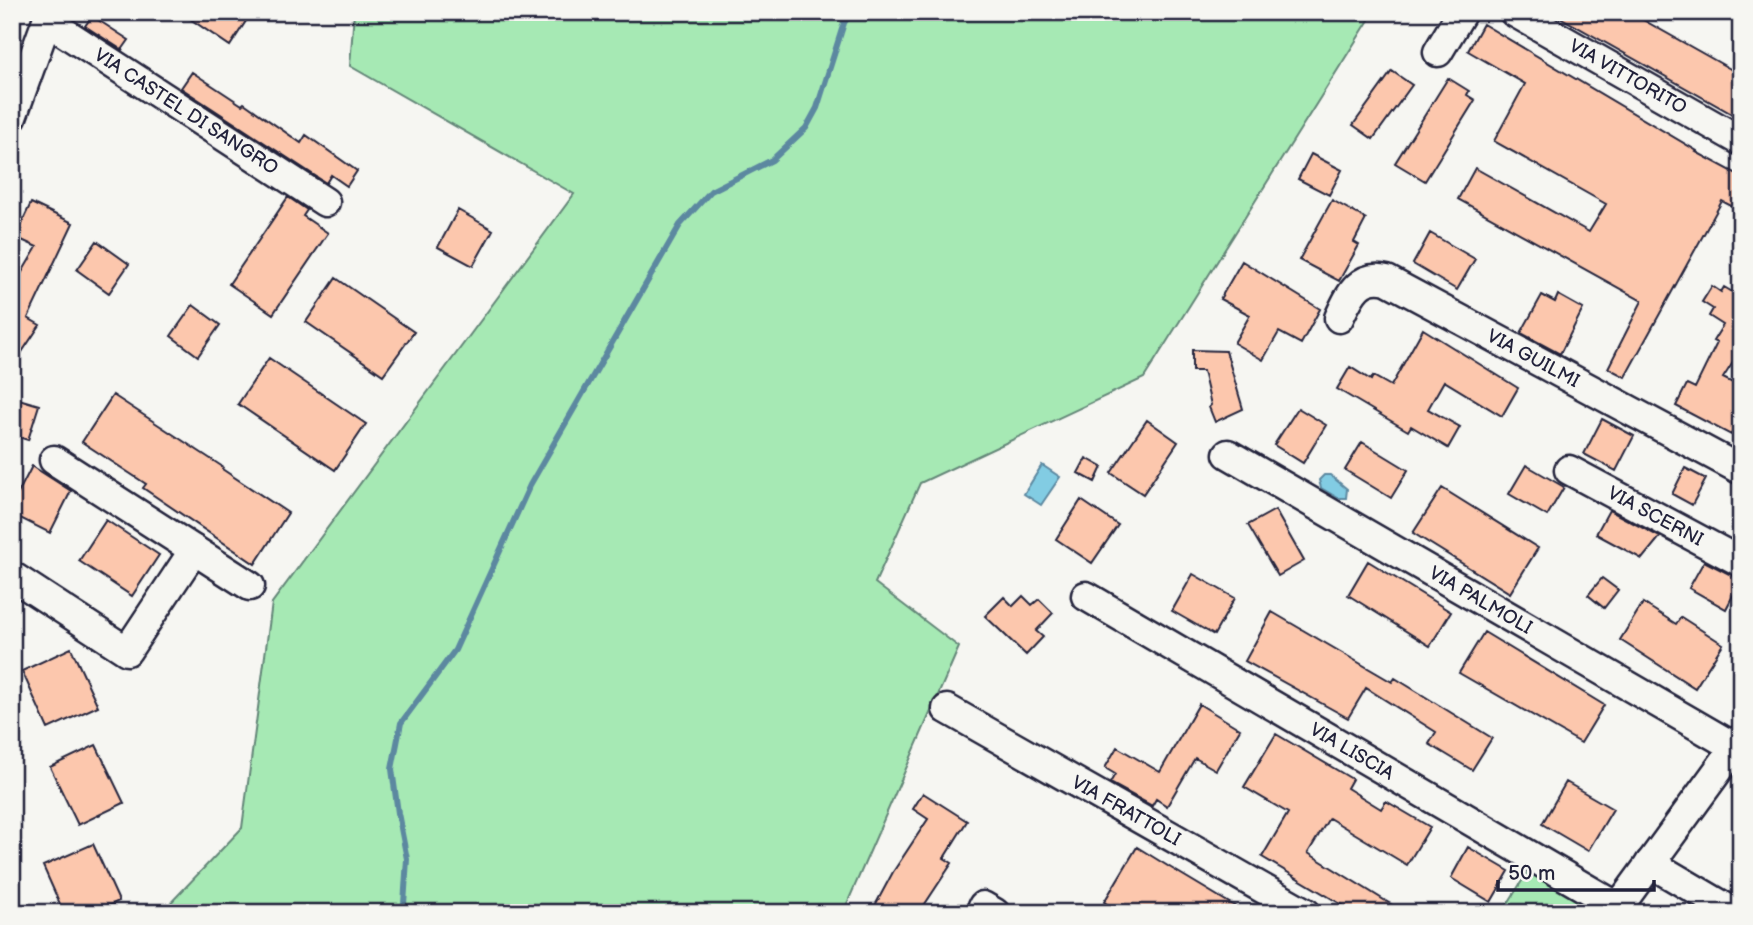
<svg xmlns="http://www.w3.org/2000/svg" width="1753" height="925" viewBox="0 0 1753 925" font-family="'Balsamiq Sans',sans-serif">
  <rect width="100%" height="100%" fill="#f6f6f2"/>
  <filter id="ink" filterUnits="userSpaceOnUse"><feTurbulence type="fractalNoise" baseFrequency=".0143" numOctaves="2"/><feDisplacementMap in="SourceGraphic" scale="14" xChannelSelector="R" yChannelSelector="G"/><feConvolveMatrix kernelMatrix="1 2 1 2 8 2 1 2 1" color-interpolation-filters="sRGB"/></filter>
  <g filter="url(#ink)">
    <!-- green -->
    <path fill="#a6e9b4" stroke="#648678" stroke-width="2" d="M354,12H1374L1144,378L920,483L875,583L959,647L843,913H161L242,828L272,603L574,194L350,66Z
      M1533,863L1605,906L1600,913H1502Z"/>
    <!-- water -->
    <path fill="#82cce3" stroke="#5c88a0" stroke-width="2" d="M1042,465L1060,477L1041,505L1024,494Z
      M1330,475L1347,489L1346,498H1338L1321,488L1319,480L1324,475Z"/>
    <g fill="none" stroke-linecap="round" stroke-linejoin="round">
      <!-- stream -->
      <path stroke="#5c88a0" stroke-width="6" d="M395,913L404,904L407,859L398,813L392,769L401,723L455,650L530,485L680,225L711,191L772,160L806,128L817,108L844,23L851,12"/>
    </g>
    <!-- building -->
    <path fill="#fcc7ad" stroke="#22223b" stroke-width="2" d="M180,12H233L246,21L230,46Z
      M1551,12H1629L1741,75V119Z
      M92,16L129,40L122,50L85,26Z
      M1483,24L1697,151L1696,152L1741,176V211L1722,201L1625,377L1608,368L1642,301L1458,199L1475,168L1589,232L1606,204L1494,141L1525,84L1468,51Z
      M1392,71L1412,85L1373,139L1353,125Z
      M192,72L242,105L244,103L301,143L306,135L357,171L347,186L331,175L326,183L181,88Z
      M1448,78L1469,91L1467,95L1475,100L1425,181L1395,163Z
      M1311,154L1342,170L1329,195L1298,179Z
      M288,197L307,210L303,216L328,233L273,314L229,284Z
      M1332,200L1366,219L1354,242L1359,245L1339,281L1299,260Z
      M31,203L73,223L28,318L40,325L12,367V289L37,247L15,237Z
      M458,210L493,230L473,266L438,247Z
      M1430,233L1475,259L1457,290L1413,264Z
      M97,241L129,264L109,293L77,270Z
      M1242,261L1320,309L1301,344L1279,332L1263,360L1234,343L1250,315L1220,299Z
      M336,278L414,332L383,375L306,322Z
      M1712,286L1721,292L1724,287L1741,297V350L1723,378L1741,387V397L1734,410L1741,414V416L1731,435L1676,406L1687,384L1695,388L1717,343L1713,341L1723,325L1709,316L1713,309L1702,302Z
      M1542,295L1555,302L1558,295L1583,309L1560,354L1521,333Z
      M193,305L220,325L198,356L171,336Z
      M1423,329L1518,388L1502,416L1444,381L1428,409L1460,427L1448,448L1411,426L1408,431L1337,389L1350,367L1371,380L1373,376L1391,386Z
      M1192,350L1226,351L1243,409L1215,422L1209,407L1211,405L1203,371H1192Z
      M269,358L366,424L335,470L238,404Z
      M113,395L223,467L222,469L288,513L255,564L143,488L146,484L82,442Z
      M12,397L39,405L28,440L12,435Z
      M1298,408L1326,425L1303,463L1274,445Z
      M1602,419L1634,436L1616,471L1584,454Z
      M1147,420L1178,442L1143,494L1111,473Z
      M1362,442L1408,470L1391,498L1345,470Z
      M1086,458L1102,467L1095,482L1078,473Z
      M1526,465L1564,487L1547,516L1509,494Z
      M32,466L71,491L50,533L12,514V505Z
      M1685,468L1706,479L1692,505L1672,494Z
      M1442,488L1538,548L1510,593L1413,533Z
      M1081,500L1118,525L1092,563L1056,539Z
      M1275,510L1304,561L1278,576L1248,525Z
      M1609,510L1660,537L1642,559L1596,534Z
      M106,520L159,555L132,596L79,561Z
      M1368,561L1451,612L1430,646L1348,595Z
      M1704,561L1741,580L1726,609L1689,588Z
      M1193,574L1235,598L1214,635L1172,611Z
      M1602,578L1618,590L1604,608L1588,595Z
      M1023,596L1032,605L1039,599L1053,613L1036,631L1043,637L1026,655L985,616L1004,597L1013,606Z
      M1643,603L1676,624L1681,617L1723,644L1695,688L1620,640Z
      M1272,612L1392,682L1395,678L1492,738L1472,770L1429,744L1436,732L1366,688L1348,718L1245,661Z
      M1484,632L1604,705L1581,743L1459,673Z
      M71,648L98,706L48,729L22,671Z
      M1199,704L1240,729L1216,770L1195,758L1167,806L1156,799L1152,806L1110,783L1115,774L1105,768L1117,747L1160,772Z
      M1276,734L1352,779L1347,788L1381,809L1386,801L1430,827L1407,865L1329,818L1308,853L1405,913H1356L1262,857L1288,813L1244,787Z
      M96,745L124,803L78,825L50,767Z
      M1566,782L1613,809L1588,851L1542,824Z
      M923,793L967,821L944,858L952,863L919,913H871L893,872L928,819L913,809Z
      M93,844L119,901L93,913H64L43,866Z
      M1137,847L1171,868L1246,913H1121L1104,902Z
      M1468,847L1509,871L1491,902L1451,878Z"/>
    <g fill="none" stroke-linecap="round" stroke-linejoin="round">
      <defs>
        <g id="minor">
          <path id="s1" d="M1514,12L1741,141"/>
          <path id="s2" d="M47,21L325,202"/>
          <path d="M1438,52L1462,12"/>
          <path d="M12,117L50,12"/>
          <path id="s3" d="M1339,318C1349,297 1358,273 1387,280L1741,470"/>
          <path id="s4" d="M1228,454L1741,751"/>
          <path d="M54,460L250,586"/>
          <path id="s5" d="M1569,470L1741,562"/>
          <path d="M12,576L127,651L194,550"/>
          <path id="s6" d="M1086,596L1618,907"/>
          <path id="s7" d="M947,709L1306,913"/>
          <path d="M1650,863L1735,913"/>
          <path d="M983,906L995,913"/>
          <path d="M1614,913L1741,739"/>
        </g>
      </defs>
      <!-- minor casing -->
      <use href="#minor" stroke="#22223b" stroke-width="33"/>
      <!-- minor -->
      <use href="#minor" stroke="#f6f6f2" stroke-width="28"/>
    </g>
  </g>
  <g text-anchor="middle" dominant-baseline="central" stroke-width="5" stroke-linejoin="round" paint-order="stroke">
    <!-- street labels -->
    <g font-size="19" fill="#22223b" stroke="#f6f6f2">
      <text stroke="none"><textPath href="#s1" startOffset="131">VIA VITTORITO</textPath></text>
      <text stroke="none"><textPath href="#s2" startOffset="166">VIA CASTEL DI SANGRO</textPath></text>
      <text stroke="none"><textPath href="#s3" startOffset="234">VIA GUILMI</textPath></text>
      <text stroke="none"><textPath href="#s5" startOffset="98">VIA SCERNI</textPath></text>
      <text stroke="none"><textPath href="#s4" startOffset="292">VIA PALMOLI</textPath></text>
      <text stroke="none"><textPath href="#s6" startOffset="308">VIA LISCIA</textPath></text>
      <text stroke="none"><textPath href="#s7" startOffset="206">VIA FRATTOLI</textPath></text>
    </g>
  </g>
  <!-- margin -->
  <rect width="1753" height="925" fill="none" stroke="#f6f6f2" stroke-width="42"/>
  <rect x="21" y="21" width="1711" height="883" fill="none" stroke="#22223b" stroke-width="2.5" filter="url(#ink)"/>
  <!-- scale -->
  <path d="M1498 880v10h156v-10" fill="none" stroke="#22223b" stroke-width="3.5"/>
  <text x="1508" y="880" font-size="21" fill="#22223b" stroke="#f6f6f2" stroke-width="5" paint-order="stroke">50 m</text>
</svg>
